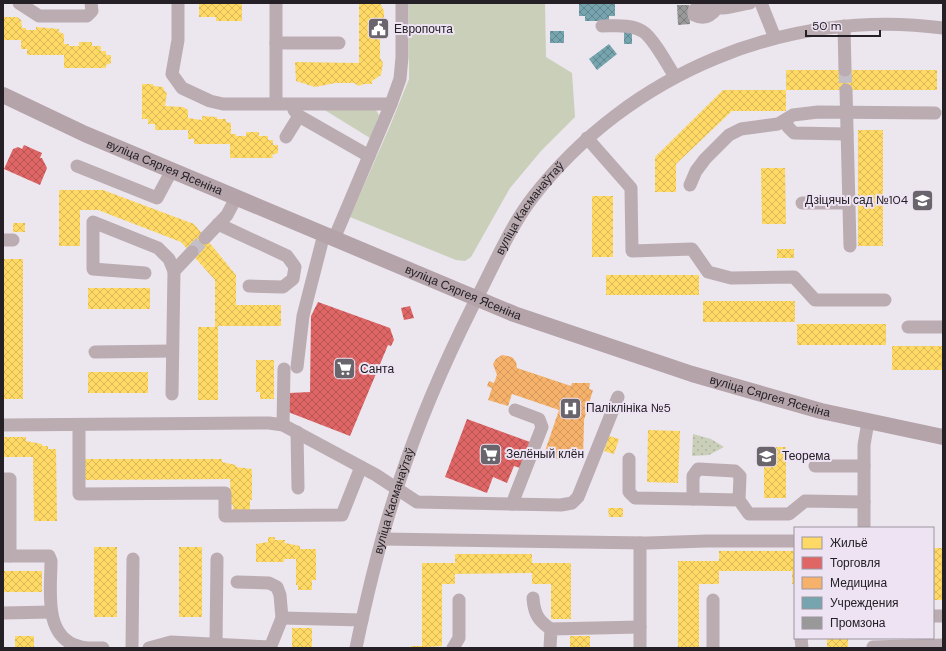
<svg xmlns="http://www.w3.org/2000/svg" width="946" height="651" viewBox="0 0 946 651" font-family="'DM Sans',sans-serif">
  <defs>
    <pattern id="park-dots" width="8" height="8" patternUnits="userSpaceOnUse"><rect width="8" height="8" fill="#cacfb9"/><path d="M2 2h.1M6 6h.1" fill="none" stroke="#adb19f" stroke-width="1.8" stroke-linecap="round"/></pattern>
    <pattern id="homes-cross-hatch" width="8" height="8" patternUnits="userSpaceOnUse"><rect width="8" height="8" fill="#ffd966"/><path d="M0 0l8 8M0 8l8-8" fill="none" stroke="#daba58"/></pattern>
    <pattern id="shops-cross-hatch" width="8" height="8" patternUnits="userSpaceOnUse"><rect width="8" height="8" fill="#e06666"/><path d="M0 0l8 8M0 8l8-8" fill="none" stroke="#b55454"/></pattern>
    <pattern id="health-cross-hatch" width="8" height="8" patternUnits="userSpaceOnUse"><rect width="8" height="8" fill="#f6b26b"/><path d="M0 0l8 8M0 8l8-8" fill="none" stroke="#d3995d"/></pattern>
    <pattern id="public-cross-hatch" width="8" height="8" patternUnits="userSpaceOnUse"><rect width="8" height="8" fill="#76a5af"/><path d="M0 0l8 8M0 8l8-8" fill="none" stroke="#61868e"/></pattern>
    <pattern id="industry-cross-hatch" width="8" height="8" patternUnits="userSpaceOnUse"><rect width="8" height="8" fill="#999"/><path d="M0 0l8 8M0 8l8-8" fill="none" stroke="#7d7c7d"/></pattern>
  </defs>
  <rect width="100%" height="100%" fill="#ece6ee"/>
  <!-- green -->
  <path fill="#cacfb9" d="M409,3H545L546,57L572,73L575,117L541,151L510,188L471,257L465,261L456,260L350,217L390,126L409,79Z
    M323,109L376,110L379,115L370,138Z"/>
  <!-- park -->
  <path fill="url(#park-dots)" d="M693,434L711,439L724,447L709,455L692,456Z"/>
  <!-- homes -->
  <path fill="url(#homes-cross-hatch)" d="M199,3H242V21H216V17H199Z
    M359,3H380L384,11V23L380,40V58L383,63L381,75L372,81V84H364L359,86L354,83H335L315,87L296,81L295,62L359,63Z
    M3,17H17L21,20L22,28H26V30H36V27L59,29V32L64,34V44H69V46H79V42H92V46H101V51H106V55H111V63L106,65V68H64V55H27V49H21V40H3Z
    M786,70H937V90H786Z
    M142,84H153V86L163,87L165,92H167L165,106L183,107L188,110V118L202,120V116L217,117V119H226V122L231,123V134H236V136H246V132H259V136H268V140H273V145H278V153L272,155L273,158H230V144H194V139H188V130H155V124H148V119H142Z
    M723,90H786V111H732L676,164V192H655V157Z
    M858,130H883V246H858Z
    M761,168H785L786,224H762Z
    M59,190H103L194,224L236,275V305H281V326H218V400H198V327H215V280L181,242L98,210H80V246H59Z
    M592,196H613V257H592Z
    M13,223H25V232H13Z
    M777,249H794V258H777Z
    M4,259H23V399H4Z
    M606,275H699V295H606Z
    M88,288H150V309H88Z
    M703,301H795V322H703Z
    M797,324H886V345H797Z
    M892,346H943V370H892Z
    M256,360H274V399H260V392H256Z
    M88,372H148V393H88Z
    M648,430L680,431L678,483L647,482Z
    M609,436L619,439L614,454L604,451Z
    M3,437H26V441L42,444V446H48V449H56L57,521H34L33,457H3Z
    M764,447H786V498H764Z
    M83,459H222V462L236,465V467L252,469V500H250V511H233V505L231,504L230,479L83,480Z
    M608,508H623V517H609Z
    M268,537H275V540H285V543L300,546V549H316V580H312V590H298V585H296V559H284V562H256V544L268,542Z
    M94,547H117V617H94Z
    M179,547H202V617H179Z
    M933,548H943V600H933Z
    M719,551H795V584H792V571H719V584H699V648H678V561H719Z
    M455,554H532V563H571V619H551V584H532V573L455,574V584H442V646L411,648V646H422V563H455Z
    M3,571H42V592H3Z
    M292,628H312V648H292Z
    M15,636H34V648H15Z
    M570,636H590V648H570Z
    M827,638H848V648H827Z"/>
  <!-- shops -->
  <path fill="url(#shops-cross-hatch)" d="M24,145L42,153L40,158H42L47,168L40,185L4,169L13,149L18,147L22,149Z
    M318,302L390,328L394,340L391,346L388,345L350,436L288,412L289,393L310,392L311,316Z
    M410,306L414,318L404,320L401,308Z
    M467,419L530,442L520,468L514,466L507,483L493,477L487,493L445,477Z"/>
  <!-- health -->
  <path fill="url(#health-cross-hatch)" d="M502,355L512,357L516,362L517,368L571,386L572,383H590L589,389L593,390L584,420L583,459H548L543,457L559,410L512,394L508,406L488,400L492,388L487,386L489,381L494,383L497,375L493,364L496,359Z"/>
  <!-- public -->
  <path fill="url(#public-cross-hatch)" d="M579,3H615V16H609V21H585V16H579Z
    M550,31H564V43H550Z
    M624,32H632V44H624Z
    M609,44L617,54L597,70L589,59Z"/>
  <!-- industry -->
  <path fill="url(#industry-cross-hatch)" d="M677,5H689L690,24L678,25Z"/>
  <g fill="none" stroke-linecap="round" stroke-linejoin="round">
    <!-- minor-tunnel -->
    <path stroke="#c4bec6" stroke-width="13" stroke-dasharray="13 6" stroke-linecap="butt" d="M845,70L846,90
      M192,252L205,238"/>
    <!-- minor -->
    <g stroke="#bbacb1" stroke-width="13">
      <path d="M19,3L39,16H87L92,11L91,3"/>
      <path d="M178,3V40L172,74L182,88L210,101L223,104H391"/>
      <path d="M761,3L775,38"/>
      <path d="M717,8C711,16 704,20 694,15V10C703,2 708,8 718,8C728,9 740,4 750,3"/>
      <path d="M602,26C615,26 631,24 642,31C652,36 669,67 675,77"/>
      <path d="M844,26L845,70"/>
      <path d="M276,43H339"/>
      <path d="M846,90L850,246"/>
      <path d="M276,103V3"/>
      <path d="M299,116L369,156"/>
      <path d="M786,120L788,127L794,133L847,134"/>
      <path d="M286,137L299,116L294,110"/>
      <path d="M587,138L631,188L632,251L692,249L708,272L731,278L794,277L815,300H885"/>
      <path d="M77,166L157,198L172,170"/>
      <path d="M690,185L696,171L705,159L729,135L741,129L778,124L793,115L818,112L935,113"/>
      <path d="M802,203H849"/>
      <path d="M218,224L287,256L295,267L293,279L283,287L249,286"/>
      <path d="M205,238L227,215L236,198"/>
      <path d="M334,239L391,104L400,79L402,57V3"/>
      <path d="M3,240H13"/>
      <path d="M145,273L93,269V222L158,248L169,259L174,271"/>
      <path d="M908,327H943"/>
      <path d="M95,352L172,351"/>
      <path d="M297,367L303,316L324,234"/>
      <path d="M172,394L174,271L192,252"/>
      <path d="M3,425L269,423L283,425L376,475L417,502L561,505L572,503L578,497L618,397"/>
      <path d="M79,425V494L225,493V516L342,515L361,467"/>
      <path d="M283,425L284,369"/>
      <path d="M297,432L298,488"/>
      <path d="M629,459V492L635,498L693,499"/>
      <path d="M815,466H864"/>
      <path d="M3,479H10V556"/>
      <path d="M739,500L693,499V476L698,469L735,471L740,476L739,500L749,514H789L805,501L864,502"/>
      <path d="M512,504L542,427L539,419L515,410"/>
      <path d="M864,528V445L868,422"/>
      <path d="M383,539L647,543L707,541H795"/>
      <path d="M640,543V648"/>
      <path d="M3,556H49L51,561C51,589 43,636 78,646C85,649 95,648 103,648"/>
      <path d="M237,582L269,583L277,587L280,595L282,618L270,648"/>
      <path d="M533,598C534,613 538,621 551,629"/>
      <path d="M713,600V648"/>
      <path d="M3,613L51,612"/>
      <path d="M933,616H943"/>
      <path d="M282,618L362,620"/>
      <path d="M801,638L802,648"/>
      <path d="M216,644L217,559"/>
      <path d="M873,647L943,645"/>
      <path d="M132,648L133,559"/>
      <path d="M149,648L171,642L270,647"/>
      <path id="s1" d="M356,648C369,585 385,520 407,459C428,399 455,340 484,284C499,254 513,223 533,197C629,73 788,7 943,28"/>
      <path d="M453,648L459,638V600"/>
      <path d="M550,648L551,629L640,627"/>
    </g>
    <!-- major -->
    <path stroke="#b4a3a9" stroke-width="16" id="s2" d="M3,95L85,134L514,314L692,374L821,411L943,437"/>
  </g>
  <!-- icons -->
  <defs>
    <symbol id="civic-square" viewBox="-11 -11 22 22"><rect x="-9" y="-9" width="18" height="18" rx="4" fill="#6a656c" stroke="#ede3f2"/><path d="M-.6-6.5H3V-4.5H.6V-3L4-1V1h2V6H-6V1h2V-1L-.6-3ZM-1.2 2.5V6h2.4V2.5Z" fill="#fff"/></symbol>
    <symbol id="school-square" viewBox="-11 -11 22 22"><rect x="-9" y="-9" width="18" height="18" rx="4" fill="#6a656c" stroke="#ede3f2"/><path d="M0-5L7-2L0 1L-7-2ZM-4 1L0 2.5L4 1V4Q0 6-4 4Z" fill="#fff"/></symbol>
    <symbol id="supermarket-square" viewBox="-11 -11 22 22"><rect x="-9" y="-9" width="18" height="18" rx="4" fill="#6a656c" stroke="#ede3f2"/><path d="M-6-5.5h2.5l.6 2H6L4.5 2H-2.5L-4.4-4H-6ZM-1.5 3.2a1.3 1.3 0 1 0 .1 0ZM3 3.2a1.3 1.3 0 1 0 .1 0Z" fill="#fff"/></symbol>
    <symbol id="hospital-square" viewBox="-11 -11 22 22"><rect x="-9" y="-9" width="18" height="18" rx="4" fill="#6a656c" stroke="#ede3f2"/><path d="M-5-5h3v3.5h4V-5h3V5h-3V1.5h-4V5h-3Z" fill="#fff"/></symbol>
  </defs>
  <g fill-rule="evenodd">
    <use href="#civic-square" x="366" y="16" width="25" height="25"/>
    <use href="#school-square" x="910" y="188" width="25" height="25"/>
    <use href="#supermarket-square" x="332" y="356" width="25" height="25"/>
    <use href="#hospital-square" x="558" y="396" width="25" height="25"/>
    <use href="#supermarket-square" x="478" y="442" width="25" height="25"/>
    <use href="#school-square" x="754" y="444" width="25" height="25"/>
  </g>
  <g text-anchor="middle" dominant-baseline="central" stroke-width="4" stroke-linejoin="round" paint-order="stroke">
    <!-- poi labels -->
    <g font-size="12" fill="#242026" stroke="#ede3f2" text-anchor="start">
      <text x="394" y="29">Европочта</text>
      <text x="908" y="200" text-anchor="end">Дзіцячы сад №104</text>
      <text x="360" y="369">Санта</text>
      <text x="586" y="408">Паліклініка №5</text>
      <text x="506" y="454">Зелёный клён</text>
      <text x="782" y="456">Теорема</text>
    </g>
    <!-- street labels -->
    <g font-size="12" fill="#242026" stroke="#ede3f2">
      <text stroke="none"><textPath href="#s2" startOffset="177">вуліца Сяргея Ясеніна</textPath></text>
      <text stroke="none"><textPath href="#s1" startOffset="476">вуліца Касманаўтаў</textPath></text>
      <text stroke="none"><textPath href="#s2" startOffset="501">вуліца Сяргея Ясеніна</textPath></text>
      <text stroke="none"><textPath href="#s2" startOffset="825">вуліца Сяргея Ясеніна</textPath></text>
      <text stroke="none"><textPath href="#s1" startOffset="152">вуліца Касманаўтаў</textPath></text>
    </g>
  </g>
  <!-- border -->
  <rect width="946" height="651" fill="none" stroke="#242026" stroke-width="8"/>
  <!-- legend -->
  <rect x="794" y="527" width="140" height="112" fill="#ede3f2" stroke="#9d95a0"/>
  <rect x="802" y="537" width="20" height="12" fill="#ffd966" stroke="#9d95a0"/>
  <text x="830" y="547" font-size="12" fill="#242026">Жильё</text>
  <rect x="802" y="557" width="20" height="12" fill="#e06666" stroke="#9d95a0"/>
  <text x="830" y="567" font-size="12" fill="#242026">Торговля</text>
  <rect x="802" y="577" width="20" height="12" fill="#f6b26b" stroke="#9d95a0"/>
  <text x="830" y="587" font-size="12" fill="#242026">Медицина</text>
  <rect x="802" y="597" width="20" height="12" fill="#76a5af" stroke="#9d95a0"/>
  <text x="830" y="607" font-size="12" fill="#242026">Учреждения</text>
  <rect x="802" y="617" width="20" height="12" fill="#999999" stroke="#9d95a0"/>
  <text x="830" y="627" font-size="12" fill="#242026">Промзона</text>
  <!-- scale -->
  <path d="M806 30v6h74v-6" fill="none" stroke="#242026" stroke-width="2"/>
  <text x="812" y="30" font-size="12" fill="#242026" stroke="#ede3f2" stroke-width="3" paint-order="stroke">50 m</text>
</svg>
